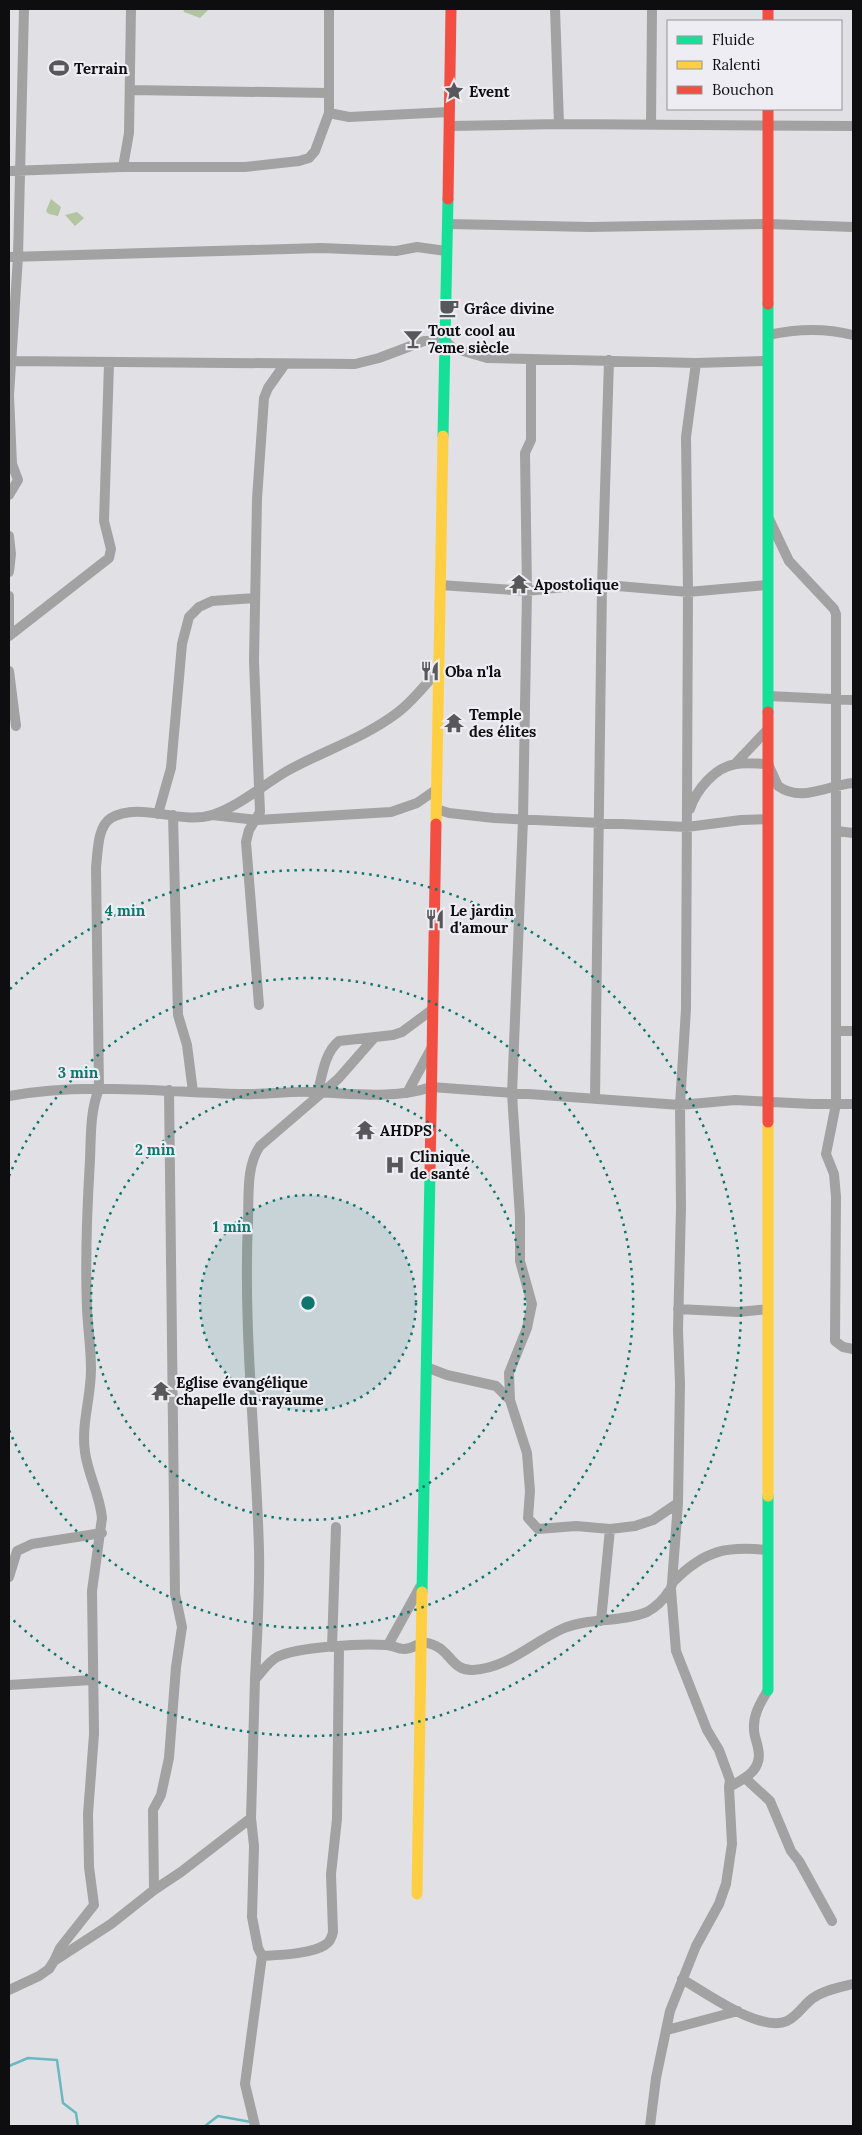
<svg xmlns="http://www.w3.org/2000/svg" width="862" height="2135" viewBox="0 0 862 2135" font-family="Lora,serif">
  <rect width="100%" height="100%" fill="#e1e1e5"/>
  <!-- forest -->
  <path fill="#b3c4a1" d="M183,9H209L200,18L184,12Z
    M51,199L61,207L58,216L49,214L46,211Z
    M77,212L84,218L75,226L65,215Z"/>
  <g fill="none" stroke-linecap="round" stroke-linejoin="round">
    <!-- stream -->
    <path stroke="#6bb8c0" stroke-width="2.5" d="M9,2066L28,2058L57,2060L63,2103L76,2113L78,2126
      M205,2126L218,2116L251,2122"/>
    <!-- street -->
    <path stroke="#a3a2a2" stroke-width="10" d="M555,9L559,124
      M130,90L329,93
      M329,113L349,117L449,112
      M651,124L652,9
      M449,126L559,124L853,126
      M123,167L129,133L131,9
      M9,171L123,167H245L299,161L309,158L315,151L329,113V9
      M447,224L590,227L768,224L853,227
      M9,257L321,248L396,251L417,247L446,251
      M768,335C795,329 826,328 853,335
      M9,361L355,364L379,358L424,341H445L453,348L487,358L696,363L768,361
      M9,495L18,480L12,464L9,395L18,257L24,9
      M769,519L789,561L834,609L836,614V1104L826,1154L834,1174L836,1197L835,1341L843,1347L853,1349
      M9,536L11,554L9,572
      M440,585L527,591L573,586H618L688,592L768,585
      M9,596V635
      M9,636L109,558L111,549L104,521L109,363
      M9,671L16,726
      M768,696L853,700
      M735,764L768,729
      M436,809L449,813L494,818L687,827L741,820L768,819
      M690,809C696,790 715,767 736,764C746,762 758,764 768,764L778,786C802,803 828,785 853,783
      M158,814L171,768L182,644L189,617L199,607L212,601L255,598
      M173,815L178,1015L187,1045L193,1092
      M212,815L257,820L391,812L417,803L437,789
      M837,831L853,833
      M259,1005L246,842L249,830L260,812L254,661L257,499L264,398L268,388L285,364
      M837,1031H853
      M318,1092C322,1075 325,1052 339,1041L393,1035L402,1032L433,1009
      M407,1093L431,1049
      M9,1096C84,1082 163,1092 239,1094C263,1095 287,1091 311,1092C349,1093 394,1100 431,1087L680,1105L735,1100L812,1104H853
      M595,1099L602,586L609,360
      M678,1309L738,1312L768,1309
      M426,1367L447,1375L496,1386L510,1400L527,1453L530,1491L528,1518L538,1529L576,1526L610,1529L635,1526L653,1520L678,1503
      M510,1400L509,1373L527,1328L532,1304L520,1261V1217L512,1094L523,820L527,591L525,453L531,440V359
      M9,1577L17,1551L32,1544L102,1533
      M672,1583L678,1503L680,1384L678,1330L681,1207L680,1105L686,1009L688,592L686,437L696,363
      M671,1590L676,1651L707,1730L719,1750L730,1780L729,1787
      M601,1621L610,1529
      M388,1645L420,1587
      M332,1647L336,1527
      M255,1679C257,1636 260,1593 259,1550C256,1440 243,1330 248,1220C249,1196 246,1166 260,1146L338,1079L374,1038
      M9,1685L92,1680
      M745,1778L770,1801L791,1851L799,1861L832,1921
      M154,1890L153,1810L161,1795L169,1758L176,1667L182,1627L175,1594L169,1090
      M262,1956C279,1955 311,1954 325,1945C330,1942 332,1937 333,1932L331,1874L337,1819L339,1647
      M54,1961L60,1948L94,1905L89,1867L88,1814L94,1734L92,1591L102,1518C100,1495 88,1475 85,1452C81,1424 91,1398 91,1369C91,1349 88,1329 87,1309C85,1259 87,1209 90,1160C91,1136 90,1111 99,1089L96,867C98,852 97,827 111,818C140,801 181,825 212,815C238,807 263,785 287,771C323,751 364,738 397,713C413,701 426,684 439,669
      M682,1979C706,1993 761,2033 787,2021C798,2016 804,2004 813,1998C825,1990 840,1987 853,1984
      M9,1990L39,1976L49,1969L54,1961L111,1924L154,1890L181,1872L251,1818
      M667,2030L738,2011
      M255,2126L245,2084L262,1956L258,1948L252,1917L254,1846L251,1818L255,1679C262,1672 268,1662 277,1657C297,1647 363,1643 386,1645C392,1645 398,1649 404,1649C418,1649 418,1637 436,1646C451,1653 453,1671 473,1670C508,1668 531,1643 562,1629C589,1617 620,1623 647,1612C656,1607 664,1599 669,1591C672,1588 671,1584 674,1581C705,1550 726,1546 768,1550
      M650,2126L656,2078L670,2011L696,1946L719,1904L726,1884L732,1844L729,1787C746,1778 763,1770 758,1748C757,1742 754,1736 754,1729C753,1714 761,1702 768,1690"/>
    <!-- fast -->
    <path stroke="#16e098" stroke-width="11" d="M768,304V712
      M443,436L448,199
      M768,1496V1690
      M422,1592L430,1173"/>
    <!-- slow -->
    <path stroke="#ffcf43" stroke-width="11" d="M436,824L443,436
      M768,1122V1496
      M417,1894L422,1592"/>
    <!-- jam -->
    <path stroke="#f24e42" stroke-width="11" d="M768,9V21
      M768,109V304
      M448,199L451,9
      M768,712V1122
      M430,1173L436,824"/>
  </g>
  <!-- distance rings -->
  <circle cx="308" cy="1303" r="108" fill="#0f766e" fill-opacity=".12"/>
  <g fill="none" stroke="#0f766e" stroke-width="2.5" stroke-dasharray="2.5 5">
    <circle cx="308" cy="1303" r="108"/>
    <circle cx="308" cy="1303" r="217"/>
    <path d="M9 1176A325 325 0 1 1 9 1430"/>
    <path d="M10 989A433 433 0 1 1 10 1617"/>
  </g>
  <!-- icons -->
  <defs>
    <symbol id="stadium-bare" viewBox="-9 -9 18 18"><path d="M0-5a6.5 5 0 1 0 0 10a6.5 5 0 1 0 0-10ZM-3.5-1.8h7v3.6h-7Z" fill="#58585b" stroke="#ededf3" stroke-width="2.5" paint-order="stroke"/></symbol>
    <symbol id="sight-bare" viewBox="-9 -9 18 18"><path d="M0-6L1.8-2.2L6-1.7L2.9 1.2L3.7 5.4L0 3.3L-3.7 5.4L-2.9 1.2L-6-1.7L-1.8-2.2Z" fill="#58585b" stroke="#ededf3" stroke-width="2.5" paint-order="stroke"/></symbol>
    <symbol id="cafe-bare" viewBox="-9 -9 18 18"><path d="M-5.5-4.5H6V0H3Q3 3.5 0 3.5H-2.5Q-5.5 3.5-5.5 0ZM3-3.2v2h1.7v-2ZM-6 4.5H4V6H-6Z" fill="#58585b" stroke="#ededf3" stroke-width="2.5" paint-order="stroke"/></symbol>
    <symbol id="bar-bare" viewBox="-9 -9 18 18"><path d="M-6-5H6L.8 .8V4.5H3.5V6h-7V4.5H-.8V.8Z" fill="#58585b" stroke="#ededf3" stroke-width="2.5" paint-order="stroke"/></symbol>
    <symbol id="temple-bare" viewBox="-9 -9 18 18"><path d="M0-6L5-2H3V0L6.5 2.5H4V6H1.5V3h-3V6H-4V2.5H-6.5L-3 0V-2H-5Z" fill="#58585b" stroke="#ededf3" stroke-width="2.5" paint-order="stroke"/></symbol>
    <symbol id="restaurant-bare" viewBox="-9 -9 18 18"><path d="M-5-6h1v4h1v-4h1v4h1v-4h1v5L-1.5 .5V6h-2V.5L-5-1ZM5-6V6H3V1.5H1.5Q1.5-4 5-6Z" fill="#58585b" stroke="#ededf3" stroke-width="2.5" paint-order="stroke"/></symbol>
    <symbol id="hospital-bare" viewBox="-9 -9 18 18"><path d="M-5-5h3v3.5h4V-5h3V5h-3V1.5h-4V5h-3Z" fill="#58585b" stroke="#ededf3" stroke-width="2.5" paint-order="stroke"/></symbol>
  </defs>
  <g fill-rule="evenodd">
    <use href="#stadium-bare" x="45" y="54" width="28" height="28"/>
    <use href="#sight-bare" x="440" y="77" width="28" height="28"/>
    <use href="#cafe-bare" x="435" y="294" width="28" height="28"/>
    <use href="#bar-bare" x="399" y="325" width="28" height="28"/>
    <use href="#temple-bare" x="505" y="570" width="28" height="28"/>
    <use href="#restaurant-bare" x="416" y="657" width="28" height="28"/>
    <use href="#temple-bare" x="440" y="709" width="28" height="28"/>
    <use href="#restaurant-bare" x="421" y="905" width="28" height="28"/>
    <use href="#temple-bare" x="351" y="1116" width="28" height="28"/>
    <use href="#hospital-bare" x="381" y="1151" width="28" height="28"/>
    <use href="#temple-bare" x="147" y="1377" width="28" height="28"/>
  </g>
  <g text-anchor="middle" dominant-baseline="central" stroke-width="4.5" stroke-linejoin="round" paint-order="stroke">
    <!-- poi labels -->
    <g font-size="15" font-weight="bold" fill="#0e0e10" stroke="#ededf3" text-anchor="start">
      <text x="74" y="68">Terrain</text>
      <text x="469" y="91">Event</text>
      <text x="464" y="308">Grâce divine</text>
      <text x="428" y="330">Tout cool au<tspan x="428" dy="17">7eme siècle</tspan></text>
      <text x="534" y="584">Apostolique</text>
      <text x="445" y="671">Oba n'la</text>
      <text x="469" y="714">Temple<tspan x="469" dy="17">des élites</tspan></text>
      <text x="450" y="910">Le jardin<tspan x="450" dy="17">d'amour</tspan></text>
      <text x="380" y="1130">AHDPS</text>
      <text x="410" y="1156">Clinique<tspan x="410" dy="17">de santé</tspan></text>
      <text x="176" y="1382">Eglise évangélique<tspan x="176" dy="17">chapelle du rayaume</tspan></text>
    </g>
  </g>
  <circle cx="308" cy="1303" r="8" fill="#0f766e" stroke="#ededf3" stroke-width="2.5"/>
  <g font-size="15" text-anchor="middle" font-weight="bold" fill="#0f766e" stroke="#ededf3" stroke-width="4.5" stroke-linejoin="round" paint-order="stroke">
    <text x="125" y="916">4 min</text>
    <text x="78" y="1078">3 min</text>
    <text x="155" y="1155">2 min</text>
    <text x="232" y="1232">1 min</text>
  </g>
  <!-- border -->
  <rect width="862" height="2135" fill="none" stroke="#0e0e10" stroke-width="20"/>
  <!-- legend -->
  <rect x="667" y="20" width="175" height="90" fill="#ededf3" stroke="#949498"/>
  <rect x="677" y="36" width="25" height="8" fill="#16e098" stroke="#949498"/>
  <text x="712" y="45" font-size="15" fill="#0e0e10">Fluide</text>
  <rect x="677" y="61" width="25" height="8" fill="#ffcf43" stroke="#949498"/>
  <text x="712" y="70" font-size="15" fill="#0e0e10">Ralenti</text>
  <rect x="677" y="86" width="25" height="8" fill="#f24e42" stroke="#949498"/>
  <text x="712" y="95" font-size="15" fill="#0e0e10">Bouchon</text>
</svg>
